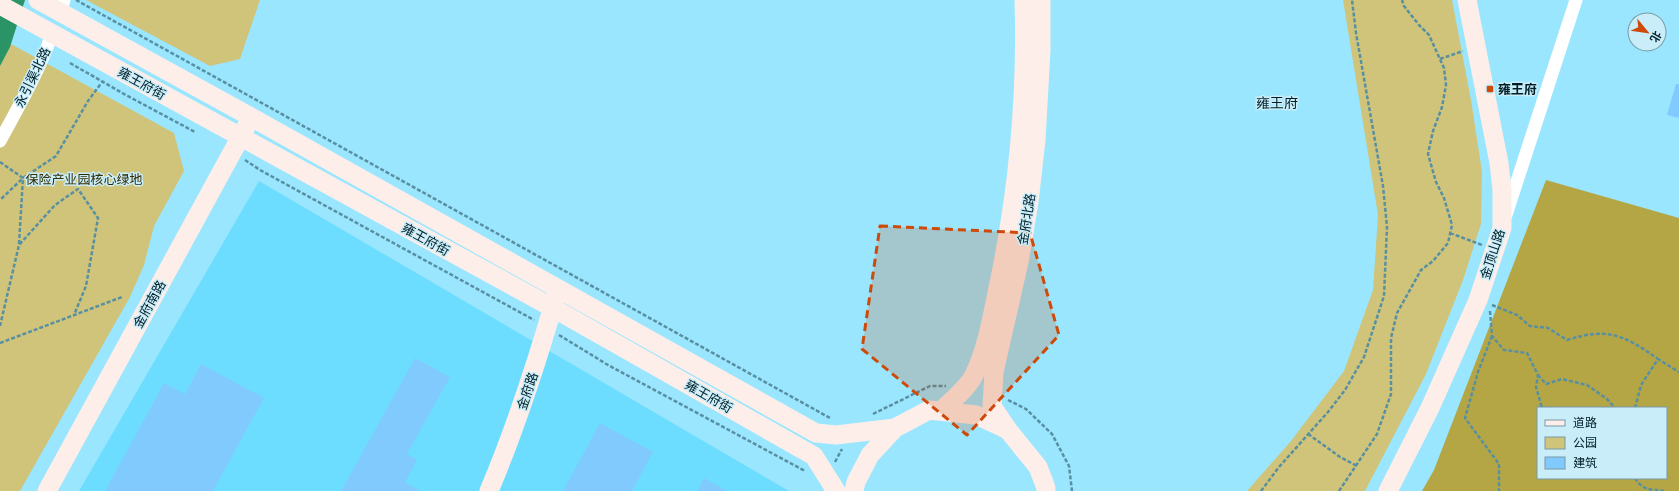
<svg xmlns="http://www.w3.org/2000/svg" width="1679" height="491" viewBox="0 0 1679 491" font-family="Barlow,'Noto Sans SC',sans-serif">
  <rect width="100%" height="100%" fill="#9ae6fe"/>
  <!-- built -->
  <path fill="#6dddff" d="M259,181L789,491H79Z"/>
  <!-- green -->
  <path fill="#d0c47a" d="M86,0H260L240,59L210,66Z
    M1343,0H1452L1471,100L1482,172L1481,224L1463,280L1426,374L1365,491H1247L1291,441L1344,371L1373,290L1378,215Z
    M0,38L174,133L184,171L154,226L144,265L130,297L20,491H0Z"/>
  <!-- forest -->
  <path fill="#b5a645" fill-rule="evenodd" d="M1546,180L1679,218V491H1422L1434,470ZM1538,408H1666V478H1538Z"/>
  <!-- water -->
  <path fill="#2b9466" d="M0,0H25L10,47L0,66Z"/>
  <!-- building -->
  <path fill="#81cafd" d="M1676,84H1679V118L1667,115Z
    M415,358L450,377L407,454L417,460L405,482L420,491H341Z
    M201,364L264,398L213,491H105L164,383L185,394Z
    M600,423L653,452L632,491H563Z
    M704,478L727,491H697Z"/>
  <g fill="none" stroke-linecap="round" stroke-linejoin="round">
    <!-- path -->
    <path stroke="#5890a2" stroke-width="2.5" stroke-dasharray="4 2" stroke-linecap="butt" d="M76,0L830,418
      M1440,59L1463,51
      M70,63L124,94L195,132
      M245,160L260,170L534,320
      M0,162L23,178L0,200
      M1450,233L1482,245
      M19,244L23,178L56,156L88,101L102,82
      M1492,305L1517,315L1530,326L1548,328L1567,340C1608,327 1624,335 1658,359
      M1490,311L1492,336L1504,350L1527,353L1538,375L1536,387L1542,408H1552
      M0,326L19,245L55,205L78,189L98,218L86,286L74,315
      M559,335L608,365L805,471
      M1492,336L1478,372L1465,418L1499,464V491
      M0,343L122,297
      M1538,375L1546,384L1562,379L1587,385L1607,399L1615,408
      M1008,400L1026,409L1052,434L1069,466L1072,491
      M1635,408L1641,385L1658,359L1679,372
      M873,414L930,386H946
      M1308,434L1340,457L1357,466
      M835,462L842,449
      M1635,478C1643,491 1650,489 1664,491
      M1261,491L1279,467L1328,412L1345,390L1364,357L1384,296L1387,227L1383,186L1356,33L1352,0
      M1339,491L1377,434L1391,394V338L1397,313L1421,270L1433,261L1448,243L1452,225L1444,198L1436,182L1428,154L1433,131L1442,107L1446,85L1444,68L1429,35L1419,25L1404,6L1402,0"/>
    <!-- street -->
    <path stroke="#fff" stroke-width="13" d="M61,12L64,0
      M0,141C19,106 39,71 52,34
      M1506,215L1576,0"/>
    <!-- secondary -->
    <path stroke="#fdeee9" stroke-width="19" d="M38,0L251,117L816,433L836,435L895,428
      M0,5L553,308L814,456L836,491
      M941,411C952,400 967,389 974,375C987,348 992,317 998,288C1018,193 1027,97 1024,0
      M1008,430L992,406L994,372L1019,262L1029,202L1036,140L1041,50V0
      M47,491L246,127
      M489,491C516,427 537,362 556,296
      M854,491L856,482L870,455L895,428L929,410L976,415L1008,430L1038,467L1046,488V491
      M1388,491L1430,408L1478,300L1502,228V190L1499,163L1467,0"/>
  </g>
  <!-- marked area -->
  <path fill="#cf4a09" fill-opacity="0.2" stroke="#cf4a09" stroke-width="3" stroke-dasharray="8 5" stroke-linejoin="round" d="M880,226L1030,233L1059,335L967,435L862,349Z"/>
  <!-- markers -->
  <rect fill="#cf4a09" stroke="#c9edf9" stroke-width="1.5" x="1486" y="85" width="8" height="8" rx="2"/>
  <g text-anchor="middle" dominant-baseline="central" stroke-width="3" stroke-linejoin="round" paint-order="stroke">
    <!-- street labels -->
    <g font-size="13" fill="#001e27" stroke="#c9edf9">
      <text transform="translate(32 77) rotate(-64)">永引渠北路</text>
      <text transform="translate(142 83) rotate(29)">雍王府街</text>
      <text transform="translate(1026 219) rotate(-81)">金府北路</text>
      <text transform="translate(426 239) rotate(29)">雍王府街</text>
      <text transform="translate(1492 254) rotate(-72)">金顶山路</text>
      <text transform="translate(149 304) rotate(-61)">金府南路</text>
      <text transform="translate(527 391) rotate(-71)">金府路</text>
      <text transform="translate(709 396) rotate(30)">雍王府街</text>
    </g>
    <!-- poi labels -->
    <g font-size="13" font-weight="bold" fill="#001e27" stroke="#c9edf9" text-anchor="start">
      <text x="1498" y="89">雍王府</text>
    </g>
    <!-- park labels -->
    <g font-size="13" fill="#332d02" stroke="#c9edf9">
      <text x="84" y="179">保险产业园核心绿地</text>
    </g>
    <!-- neighbourhood labels -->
    <g font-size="14" fill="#001e27" stroke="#c9edf9">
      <text x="1277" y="102">雍王府</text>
    </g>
  </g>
  <!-- legend -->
  <rect x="1537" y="407" width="130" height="72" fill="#c9edf9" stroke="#799aa5"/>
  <rect x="1545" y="420" width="20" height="6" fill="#fdeee9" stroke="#799aa5"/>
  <text x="1573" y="427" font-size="12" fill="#001e27">道路</text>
  <rect x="1545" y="437" width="20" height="12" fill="#d0c47a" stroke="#799aa5"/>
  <text x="1573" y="447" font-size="12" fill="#001e27">公园</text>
  <rect x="1545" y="457" width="20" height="12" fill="#81cafd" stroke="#799aa5"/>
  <text x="1573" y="467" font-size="12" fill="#001e27">建筑</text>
  <!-- north arrow -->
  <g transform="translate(1647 32) rotate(119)"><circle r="19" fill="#c9edf9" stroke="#799aa5"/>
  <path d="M0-3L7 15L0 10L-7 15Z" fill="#cf4a09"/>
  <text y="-6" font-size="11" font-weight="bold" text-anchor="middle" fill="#001e27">北</text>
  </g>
</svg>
